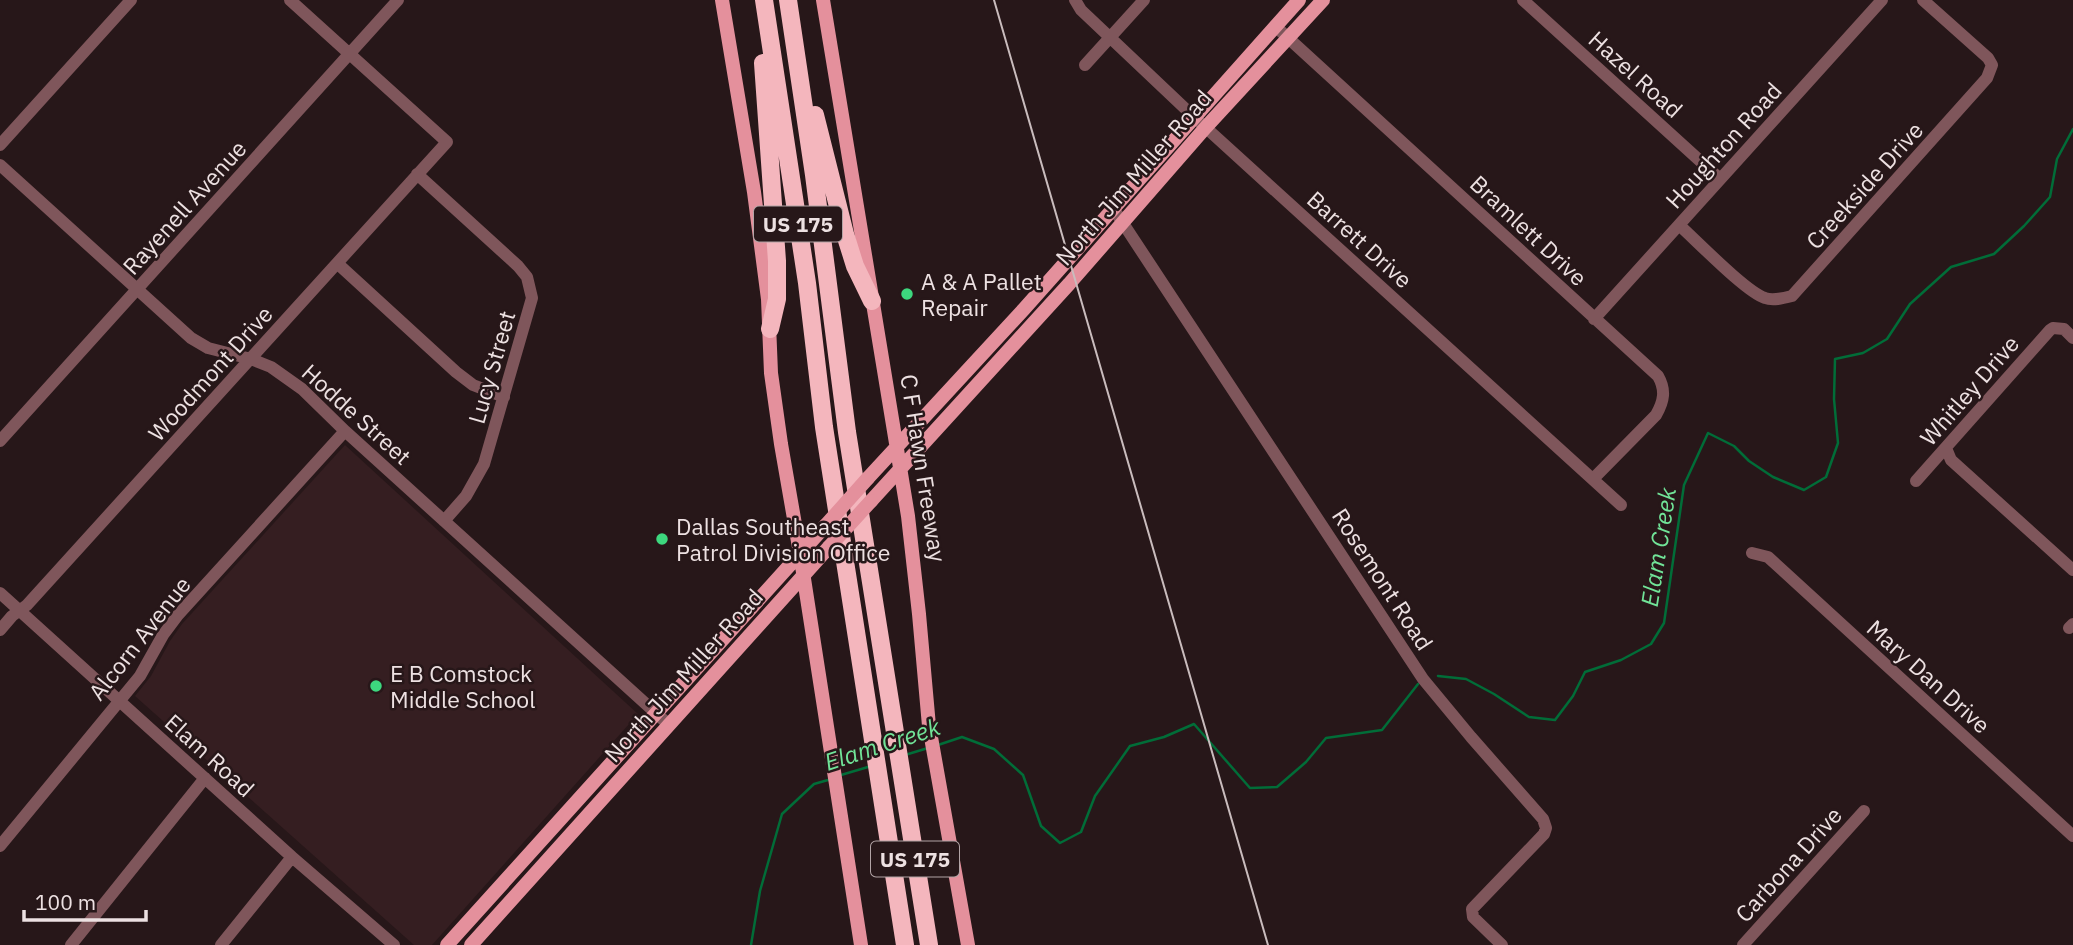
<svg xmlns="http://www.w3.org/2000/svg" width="2073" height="945" viewBox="0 0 2073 945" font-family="'IBM Plex Sans',sans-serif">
  <rect width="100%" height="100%" fill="#271719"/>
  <!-- built -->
  <path fill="#351e21" d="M345,445L638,714L432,945H414L135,696L151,676L170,641L182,624Z"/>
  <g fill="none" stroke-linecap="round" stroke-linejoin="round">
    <!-- stream -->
    <path stroke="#016d38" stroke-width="2.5" d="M1438,676L1466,679L1494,694L1529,717L1555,720L1573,696L1585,672L1621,660L1651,644L1664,623L1684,485L1708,433L1734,446L1749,461L1773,477L1804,490L1826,477L1838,443L1834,399L1835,359L1863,353L1887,339L1910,304L1951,267L1994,254L2024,226L2050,197L2057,159L2073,129
      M938,745L962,737L994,749L1023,775L1041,826L1060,843L1081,832L1095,796L1130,746L1164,737L1194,724L1250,788L1277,787L1306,762L1326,738L1382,730L1418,684
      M905,755L928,748
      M841,775L868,767
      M751,945L760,891L782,814L814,784L828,780"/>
    <!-- minor -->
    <path stroke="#7f565b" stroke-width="12" d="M1075,0L1081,10L1193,116L1621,505
      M1523,0L1720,179
      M1275,26L1658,376C1666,390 1664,401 1656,415L1593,479
      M1085,65L1144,0
      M0,145L131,0
      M0,165L191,338L208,348L251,359L271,367L302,389L345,431L668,724
      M417,174L518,266L527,277L532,298L484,464L466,496L444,521
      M1113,208L1423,679L1471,737L1543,819L1546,828L1544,834L1472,909L1473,917L1502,945
      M1679,225C1697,241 1746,292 1765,298C1773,301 1784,298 1792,296L1987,78L1992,65L1988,58L1923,0
      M338,264L456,372L473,385L504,397
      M1594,319L1882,0
      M0,441L398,0
      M1946,448L1951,460L2073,570
      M1916,481L2050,330L2053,328L2064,329L2073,338
      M1752,553L1768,557L2073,836
      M0,593L292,857L394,945
      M2069,628L2073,624
      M0,630L12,616L27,605L447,142L290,0
      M0,846L140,676L163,635L178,615L345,431
      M71,945L205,778
      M221,945L292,857
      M1743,945L1864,811"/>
    <!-- major -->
    <path stroke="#e4909c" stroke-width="14" d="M722,0L754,192L768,299L771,373L781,444L800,553L861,945
      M823,0L908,516L919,614L929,726L968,945
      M868,478L1024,309L1299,0
      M871,501L1069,284L1206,127L1323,0
      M447,945L826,525
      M471,945L829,547"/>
    <!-- highway -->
    <path stroke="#f4b6bd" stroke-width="18" d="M764,0L807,283L824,427L905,945
      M788,0L814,175L847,432L929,945
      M763,63L777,261V299L770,329
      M815,115L845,234L855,266L872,301"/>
    <!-- tram -->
    <path stroke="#c9bcbd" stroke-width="2" d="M994,0L1268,945"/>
    <!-- major-bridge -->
    <path stroke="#e4909c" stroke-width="14" d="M826,525L868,478
      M829,547L871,501"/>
  </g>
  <!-- markers -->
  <g fill="#3dd77e" stroke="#271719" stroke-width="2.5">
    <circle cx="907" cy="294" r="7"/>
    <circle cx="662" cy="539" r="7"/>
    <circle cx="376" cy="686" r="7"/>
  </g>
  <g text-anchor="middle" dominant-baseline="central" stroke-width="5" stroke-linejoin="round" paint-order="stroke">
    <!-- shield labels -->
    <g fill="#271719" stroke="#b2a4a6" stroke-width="2">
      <rect x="754" y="206.5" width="88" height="35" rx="5"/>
      <rect x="871" y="841.5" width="88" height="35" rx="5"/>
    </g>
    <g font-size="21" font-weight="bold" fill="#ede1e2">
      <text x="798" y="224">US 175</text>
      <text x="915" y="859">US 175</text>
    </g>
    <!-- street labels -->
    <g font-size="23" fill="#ede1e2" stroke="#271719">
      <text transform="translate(1636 74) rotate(42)">Hazel Road</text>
      <text transform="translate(1723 145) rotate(-48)">Houghton Road</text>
      <text transform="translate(1133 177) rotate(-49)">North Jim Miller Road</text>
      <text transform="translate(1864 185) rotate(-48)">Creekside Drive</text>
      <text transform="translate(184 207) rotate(-48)">Rayenell Avenue</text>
      <text transform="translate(1529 230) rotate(43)">Bramlett Drive</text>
      <text transform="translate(1360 239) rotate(42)">Barrett Drive</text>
      <text transform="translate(491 367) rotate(-74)">Lucy Street</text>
      <text transform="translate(210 373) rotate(-48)">Woodmont Drive</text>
      <text transform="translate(1969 390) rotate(-49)">Whitley Drive</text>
      <text transform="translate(357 414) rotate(42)">Hodde Street</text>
      <text transform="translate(924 468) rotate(81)">C F Hawn Freeway</text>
      <text transform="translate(1383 579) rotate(57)">Rosemont Road</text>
      <text transform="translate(139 638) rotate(-52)">Alcorn Avenue</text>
      <text transform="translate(683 675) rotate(-48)">North Jim Miller Road</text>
      <text transform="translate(1929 676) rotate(42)">Mary Dan Drive</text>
      <text transform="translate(210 755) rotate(42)">Elam Road</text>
      <text transform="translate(1788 864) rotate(-48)">Carbona Drive</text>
    </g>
    <!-- poi labels -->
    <g font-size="23" fill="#ede1e2" stroke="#271719" text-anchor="start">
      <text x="921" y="281">A &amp; A Pallet<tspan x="921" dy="26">Repair</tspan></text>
      <text x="676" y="526">Dallas Southeast<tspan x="676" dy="26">Patrol Division Office</tspan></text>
      <text x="390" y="673">E B Comstock<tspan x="390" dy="26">Middle School</tspan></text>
    </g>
    <!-- water labels -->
    <g font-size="24" font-style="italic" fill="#71e498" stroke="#271719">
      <text transform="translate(1658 547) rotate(-81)">Elam Creek</text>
      <text transform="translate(882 744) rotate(-18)">Elam Creek</text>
    </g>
  </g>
  <!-- scale -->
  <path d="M24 910v10h122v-10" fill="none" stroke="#ede1e2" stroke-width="3.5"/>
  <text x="35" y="910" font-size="21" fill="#ede1e2" stroke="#271719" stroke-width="5" paint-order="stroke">100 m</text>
</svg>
